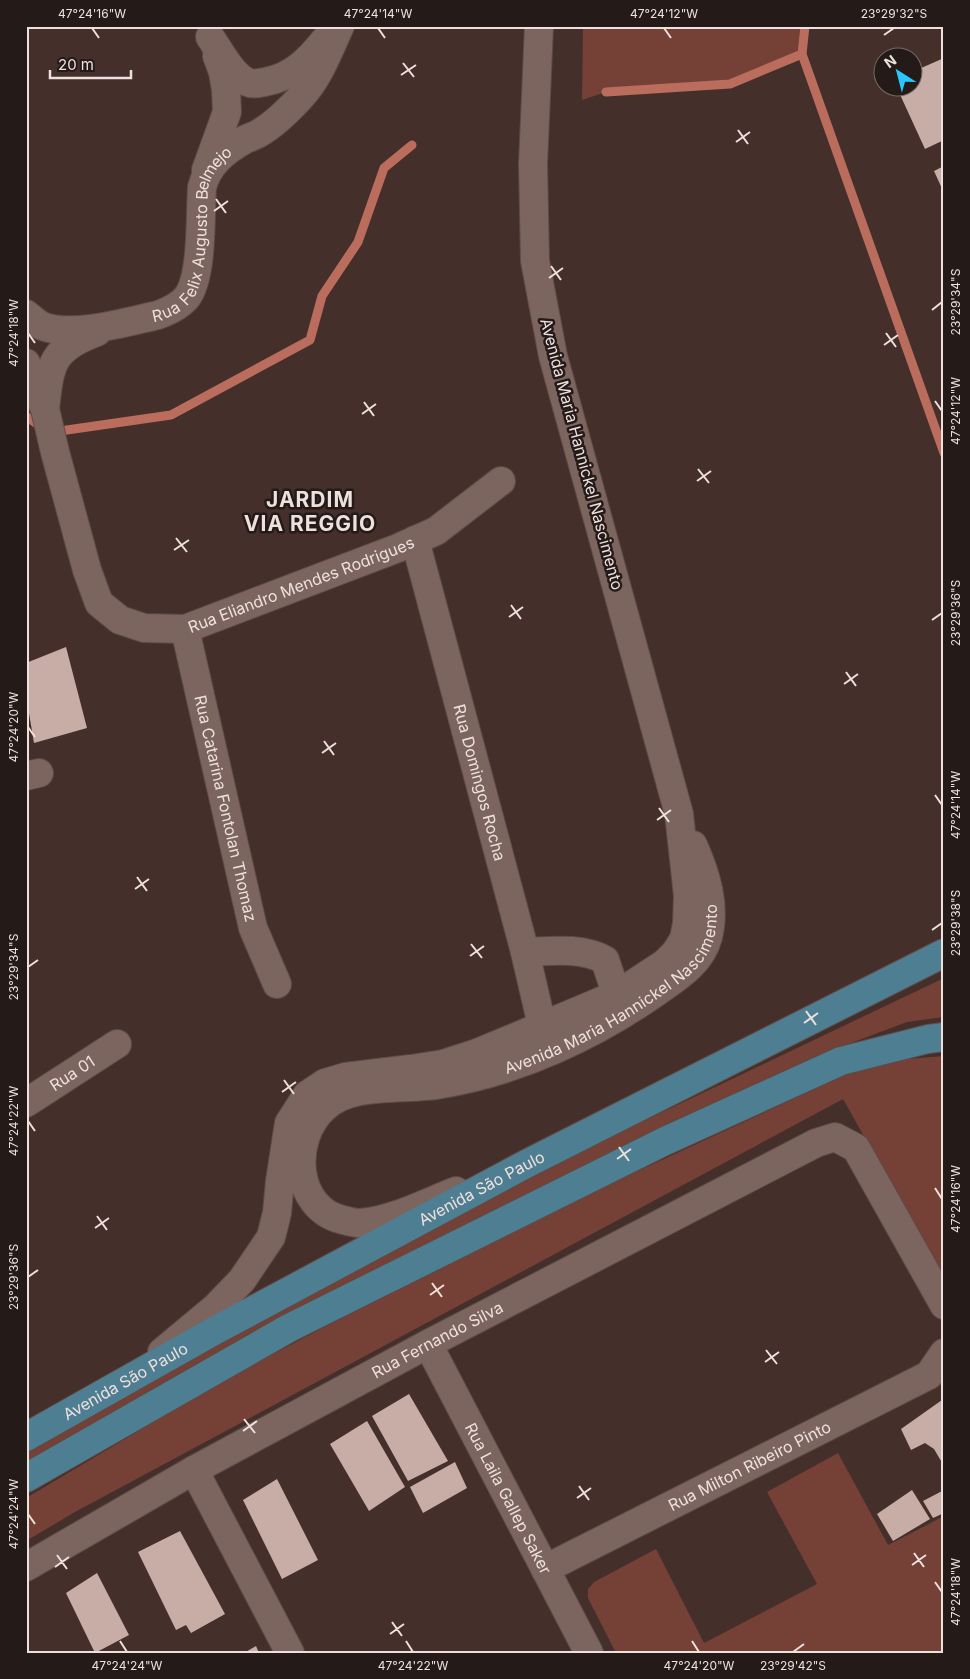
<svg xmlns="http://www.w3.org/2000/svg" width="970" height="1679" viewBox="0 0 970 1679" font-family="Inter,sans-serif">
  <rect width="100%" height="100%" fill="#452f2b"/>
  <!-- green -->
  <path fill="#754036" d="M583,26H805L802,54L730,84L606,92L582,100Z
    M944,978V1017L907,1022L814,1057L344,1292L26,1470V1453L108,1404L277,1307L608,1138Z
    M944,1056V1279L843,1099L75,1512L26,1541V1498L229,1377L374,1301L547,1213L854,1071L906,1059Z
    M838,1453L888,1545L944,1516V1653H616L588,1598V1589L594,1582L656,1549L704,1643L817,1584L767,1492Z"/>
  <g fill="none" stroke-linecap="round" stroke-linejoin="round">
    <!-- stream -->
    <path stroke="#bb6d5d" stroke-width="9" d="M802,54L944,453
      M606,92L730,84L802,54L805,26
      M26,416L42,428
      M53,432L171,415L310,340L322,296L358,242L384,168L412,145"/>
  </g>
  <!-- building -->
  <path fill="#c8ada7" d="M944,58V140L925,149L897,88H912V72Z
    M944,166V193L934,171Z
    M66,647L87,728L34,743L26,695V663Z
    M409,1394L448,1461L408,1481L372,1416Z
    M942,1400L944,1403V1466L934,1449L925,1443L911,1450L901,1429Z
    M367,1421L405,1487L369,1511L330,1444Z
    M455,1462L467,1488L423,1513L410,1487Z
    M277,1479L318,1560L282,1579L243,1500Z
    M912,1490L930,1519L893,1541L877,1514Z
    M944,1490V1513L933,1518L923,1501Z
    M180,1531L225,1614L191,1633L186,1625L176,1630L138,1552Z
    M97,1573L129,1635L95,1653L66,1593Z
    M256,1646L259,1653H244Z"/>
  <g fill="none" stroke-linecap="round" stroke-linejoin="round">
    <defs>
      <g id="street">
        <path d="M210,37C220,51 231,74 247,82C253,85 259,83 265,82C292,77 308,61 324,41"/>
        <path d="M206,170L227,112L226,90L223,72L217,56"/>
        <path id="s1" d="M26,314C31,318 36,323 42,326C73,338 126,322 158,315C169,311 180,306 187,297C203,276 200,215 202,187C208,165 223,152 244,140C250,137 258,135 264,130C276,123 297,102 306,91C321,72 330,48 340,26"/>
        <path id="s2" d="M26,363L32,382L45,409L55,452L87,570L99,603L120,620L144,628L185,629L398,548L436,531L501,481"/>
        <path d="M45,409C50,364 51,349 97,332"/>
        <path id="s3" d="M415,540L525,952L544,1034L543,1039L539,1042"/>
        <path id="s4" d="M185,629L253,928L277,984"/>
        <path d="M26,776L39,773"/>
        <path d="M525,952C551,951 581,947 605,960L622,1011"/>
        <path id="s5" d="M26,1103L117,1044"/>
        <path id="s6" d="M456,1191C425,1203 392,1221 359,1223C354,1223 348,1221 343,1220C293,1208 290,1139 324,1108C352,1081 406,1091 442,1084C519,1071 594,1036 658,991C678,977 701,963 708,937C716,906 706,874 693,845"/>
        <path id="s7" d="M428,1344L589,1653"/>
        <path d="M162,1352L216,1307L242,1280L271,1237L277,1213L280,1181L289,1123L307,1095L325,1083L345,1077L411,1069L443,1064L477,1053L542,1026L618,994L665,963L675,953L684,939L687,923L688,896L679,814L553,356L535,261L533,164L539,26"/>
        <path d="M194,1470L290,1653"/>
        <path id="s8" d="M26,1567L194,1470L428,1344L816,1143L835,1137L856,1148L944,1305"/>
        <path id="s9" d="M545,1569L929,1375L944,1353"/>
      </g>
      <g id="primary">
        <path id="s10" d="M26,1437L214,1331L526,1164L944,953"/>
        <path d="M26,1478L289,1328L665,1141L841,1061L928,1039L944,1037"/>
      </g>
    </defs>
    <!-- street casing -->
    <use href="#street" stroke="#5e4b48" stroke-width="30"/>
    <!-- primary casing -->
    <use href="#primary" stroke="#5e4b48" stroke-width="30"/>
    <!-- street -->
    <use href="#street" stroke="#7d655f" stroke-width="28"/>
    <!-- primary -->
    <use href="#primary" stroke="#4e7e91" stroke-width="28"/>
  </g>
  <!-- ticks -->
  <path fill="none" stroke="#eee0dd" stroke-width="2" d="M92,28L99,38M378,28L385,38M664,28L671,38M884,35L894,28M403,63L414,77M401,75L416,65M738,130L748,144M736,142L750,132M216,199L226,213M214,211L228,201M551,266L561,280M549,278L563,268M932,310L942,302M28,333L35,343M886,333L896,347M884,345L898,335M935,401L942,411M364,402L374,416M362,414L376,404M698,469L709,483M697,481L711,471M176,538L187,552M174,550L189,540M511,605L521,619M509,617L523,607M932,620L942,613M846,672L856,686M844,684L858,674M28,727L35,737M324,741L334,755M322,753L336,743M935,795L942,805M659,808L669,822M657,820L671,810M137,877L147,891M135,889L149,879M932,930L942,923M471,944L482,958M470,956L484,946M28,967L38,960M806,1011L816,1025M804,1023L818,1013M284,1080L294,1094M282,1092L296,1082M28,1121L35,1131M619,1147L629,1161M617,1159L631,1149M935,1188L942,1199M97,1216L107,1230M95,1228L109,1218M28,1277L38,1270M432,1283L442,1297M430,1295L444,1285M766,1350L777,1364M765,1362L779,1352M244,1419L255,1433M243,1431L257,1421M579,1486L589,1500M577,1498L591,1488M28,1514L35,1524M914,1553L924,1567M57,1555L67,1569M912,1565L926,1555M55,1567L69,1557M935,1582L942,1592M392,1622L402,1636M390,1634L404,1624M120,1641L127,1652M406,1641L413,1652M692,1641L699,1652M793,1652L804,1644"/>
  <g text-anchor="middle" dominant-baseline="central" stroke-width="5" stroke-linejoin="round" paint-order="stroke">
    <!-- street labels -->
    <g font-size="16" fill="#eee0dd" stroke="#241a18">
      <text stroke="none"><textPath href="#s1" startOffset="232">Rua Felix Augusto Belmejo</textPath></text>
      <text transform="translate(582 454) rotate(75)">Avenida Maria Hannickel Nascimento</text>
      <text stroke="none"><textPath href="#s2" startOffset="469">Rua Eliandro Mendes Rodrigues</textPath></text>
      <text stroke="none"><textPath href="#s3" startOffset="251">Rua Domingos Rocha</textPath></text>
      <text stroke="none"><textPath href="#s4" startOffset="184">Rua Catarina Fontolan Thomaz</textPath></text>
      <text stroke="none"><textPath href="#s6" startOffset="584">Avenida Maria Hannickel Nascimento</textPath></text>
      <text stroke="none"><textPath href="#s5" startOffset="55">Rua 01</textPath></text>
      <text stroke="none"><textPath href="#s10" startOffset="519">Avenida São Paulo</textPath></text>
      <text stroke="none"><textPath href="#s8" startOffset="470">Rua Fernando Silva</textPath></text>
      <text stroke="none"><textPath href="#s10" startOffset="114">Avenida São Paulo</textPath></text>
      <text stroke="none"><textPath href="#s9" startOffset="229">Rua Milton Ribeiro Pinto</textPath></text>
      <text stroke="none"><textPath href="#s7" startOffset="174">Rua Laila Gallep Saker</textPath></text>
    </g>
    <!-- district labels -->
    <g font-size="21" font-weight="bold" letter-spacing="1" fill="#eee0dd" stroke="#241a18">
      <text x="310" y="499">JARDIM<tspan x="310" dy="24">VIA REGGIO</tspan></text>
    </g>
  </g>
  <!-- border -->
  <rect width="970" height="1679" fill="none" stroke="#241a18" stroke-width="55"/>
  <!-- north arrow -->
  <g transform="translate(898 72) rotate(324)"><circle r="24" fill="#241a18" stroke="#756967"/>
  <path d="M0-4L9 19L0 12L-9 19Z" fill="#28c8ff"/>
  <text y="-8" font-size="14" font-weight="bold" text-anchor="middle" fill="#eee0dd">N</text>
  </g>
  <!-- scale -->
  <path d="M50 70v8h81v-8" fill="none" stroke="#eee0dd" stroke-width="2.5"/>
  <text x="58" y="70" font-size="15" fill="#eee0dd" stroke="#241a18" stroke-width="4" paint-order="stroke">20 m</text>
  <rect x="28" y="28" width="914" height="1624" fill="none" stroke="#eee0dd" stroke-width="2"/>
  <g font-size="12" text-anchor="middle" fill="#eee0dd">
    <text x="92" y="18">47°24'16"W</text>
    <text x="378" y="18">47°24'14"W</text>
    <text x="664" y="18">47°24'12"W</text>
    <text x="894" y="18">23°29'32"S</text>
    <text transform="translate(956 302) rotate(-90)" y="4">23°29'34"S</text>
    <text transform="translate(14 333) rotate(-90)" y="4">47°24'18"W</text>
    <text transform="translate(956 411) rotate(-90)" y="4">47°24'12"W</text>
    <text transform="translate(956 613) rotate(-90)" y="4">23°29'36"S</text>
    <text transform="translate(14 727) rotate(-90)" y="4">47°24'20"W</text>
    <text transform="translate(956 805) rotate(-90)" y="4">47°24'14"W</text>
    <text transform="translate(956 923) rotate(-90)" y="4">23°29'38"S</text>
    <text transform="translate(14 967) rotate(-90)" y="4">23°29'34"S</text>
    <text transform="translate(14 1121) rotate(-90)" y="4">47°24'22"W</text>
    <text transform="translate(956 1199) rotate(-90)" y="4">47°24'16"W</text>
    <text transform="translate(14 1277) rotate(-90)" y="4">23°29'36"S</text>
    <text transform="translate(14 1514) rotate(-90)" y="4">47°24'24"W</text>
    <text transform="translate(956 1592) rotate(-90)" y="4">47°24'18"W</text>
    <text x="127" y="1670">47°24'24"W</text>
    <text x="413" y="1670">47°24'22"W</text>
    <text x="699" y="1670">47°24'20"W</text>
    <text x="793" y="1670">23°29'42"S</text>
  </g>
</svg>
